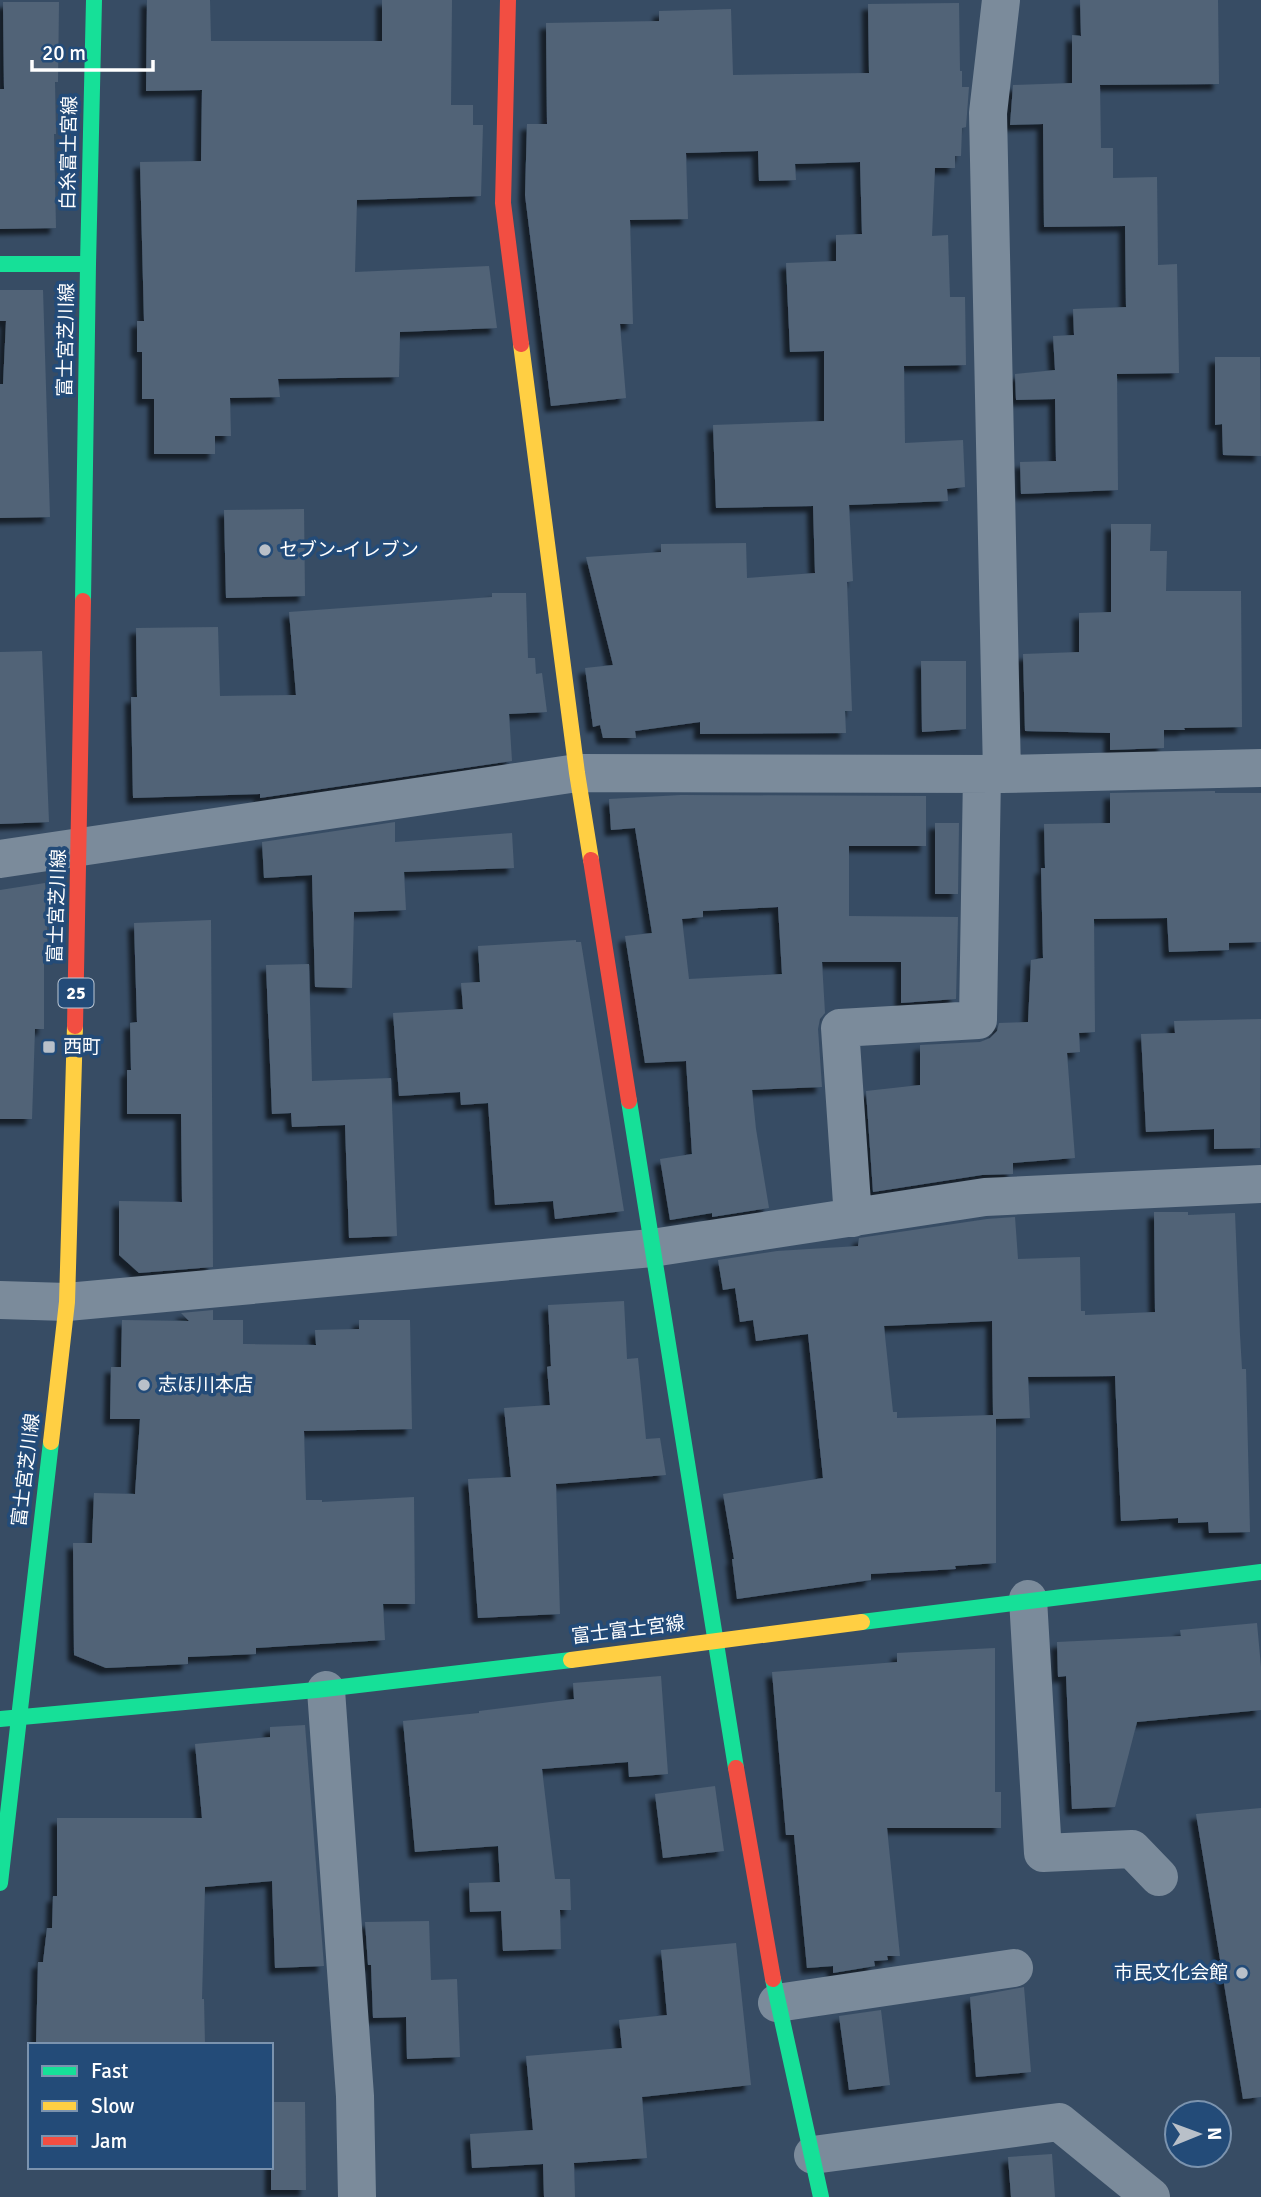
<svg xmlns="http://www.w3.org/2000/svg" width="1261" height="2197" viewBox="0 0 1261 2197" font-family="Signika,'Noto Sans JP',sans-serif">
  <defs>
    <filter id="shadow"><feDropShadow dx="-6" dy="6" stdDeviation="2" flood-color="#0009"/></filter>
  </defs>
  <rect width="100%" height="100%" fill="#374c64"/>
  <!-- building -->
  <path fill="#516377" fill-rule="evenodd" filter="url(#shadow)" d="M147,0H210L211,41H382V0H452L451,105H473V125H483L481,196L357,200L355,272L489,266L497,328L400,332L399,377L278,379L280,397L230,398L231,436H215V454H154V399H142V352H137V321H144L140,162L201,161L202,90L146,91Z
    M1080,0H1218L1219,84L1100,85L1101,148H1113V178L1157,177L1158,265L1177,264L1179,373L1117,374L1118,490L1021,494L1020,462L1056,461L1055,399L1016,400L1015,374L1055,370L1053,336L1074,335L1073,309L1126,307L1125,226L1044,227L1043,124L1010,125L1013,85L1072,83V35L1081,36Z
    M3,2H59L58,82H55L56,134H54L56,228L0,229V89H4Z
    M959,3L960,71H962V87H969L966,127L962,128L961,156H955V168H935L932,236L948,235L950,297H965L966,365L904,366L905,443L963,440L965,487L947,489L948,501L849,505L853,581L847,582L852,711H845L846,733L700,734V722L635,731L636,738H603L600,725L593,727L585,668L613,665L586,557L661,552V544L746,543L747,578L815,573L813,506L716,508L713,425L824,421V351L790,352L786,263L836,261V235L862,234L860,162L795,164L796,180L759,181L758,151L686,153L688,219L630,220L633,324H620L626,398L551,406L525,195L527,124H547L546,23L659,21V11L731,9L733,75L869,73L868,4Z
    M0,290H43L50,517L0,518V384H3L6,321H0Z
    M1215,357H1260L1261,456L1223,455L1222,424L1215,425Z
    M304,509L305,596L226,598L224,510Z
    M1111,524H1151L1150,551H1167L1166,591H1241L1242,727L1184,728L1185,730H1164V748L1110,750V733L1025,731L1023,654L1079,652V613L1111,612Z
    M492,593H526L528,658H535L536,674L542,673L547,712L509,714L512,761L260,798V794L133,798L131,697H137L136,628L218,627L220,696L296,695L289,612L492,597Z
    M42,651L49,822L0,824V652Z
    M921,661H966V729L922,732Z
    M1211,791H1215V793H1261V942L1229,943V950L1169,952L1167,918L1094,919L1095,1032L1079,1033L1080,1052L1067,1053L1075,1158L1013,1163V1174L982,1175L873,1192L866,1091L920,1085V1045L980,1042L990,1038L997,1031L999,1023L1028,1022L1031,960L1043,958L1041,868H1045L1044,824L1110,823V793Z
    M681,795L926,796V846H849V916L958,917L956,999L901,1003V962H822L825,1013L820,1019L818,1029L822,1087L752,1090L756,1129L769,1208L712,1217V1213L670,1220L660,1159L692,1154L686,1061L645,1063L625,936L652,933L635,828L611,830L609,799ZM778,907L782,974L689,979L682,919L703,917V911Z
    M395,822V842L512,833L514,868L404,872L406,910L354,912L352,988L315,987L312,875L264,878L262,842Z
    M935,823H959L958,894H935Z
    M45,883L48,951L44,952V1029H35L32,1119H0V890Z
    M211,920L213,1267L139,1273L119,1255V1201L182,1202L181,1114H127V1070H131L130,1023L137,1022L134,923Z
    M576,940V942H581L624,1211L555,1219L553,1201L495,1205L488,1103L461,1105L460,1092L399,1096L393,1013L463,1009L461,983L480,982L478,946Z
    M309,964L312,1081L391,1078L397,1236L349,1238L345,1125L292,1127L291,1113L272,1114L266,965Z
    M1261,1019L1260,1148L1214,1149V1129L1146,1132L1141,1034L1175,1033L1174,1021Z
    M1154,1212H1188V1215L1235,1213L1240,1335L1242,1369H1246L1250,1532L1209,1533L1208,1522L1178,1523V1518L1121,1521L1115,1376L1028,1377L1030,1418L996,1419V1563L955,1566L956,1569L871,1574V1580L737,1599L732,1559H734L723,1494L823,1478L808,1334L756,1341L753,1320L740,1322L735,1288L723,1290L718,1260L777,1251L858,1246L859,1238L987,1219L1015,1217L1018,1259L1080,1257L1081,1311H1085V1315L1155,1312ZM992,1321L993,1415L897,1418V1412H893L884,1326Z
    M624,1301L627,1359L638,1358L646,1439L660,1438L666,1475L556,1484L560,1614L478,1618L468,1479L511,1477L504,1408L550,1405L547,1367L551,1366L548,1305Z
    M213,1310V1320H243V1344L316,1345L315,1330L359,1329V1320H410L412,1429L304,1431L306,1500H322V1502L414,1497L415,1604H383L385,1640L256,1648V1654L188,1657V1664L106,1668L74,1655L73,1543H92L94,1493L135,1494L140,1419H110L111,1367H121L122,1320L189,1321L181,1313Z
    M1257,1623L1261,1667V1710L1137,1722L1115,1807L1072,1809L1066,1676L1058,1677L1057,1642L1181,1636L1180,1630Z
    M995,1648V1792H1001V1828H887L900,1956H887L888,1960L874,1961L875,1966L833,1973V1966L807,1968L794,1835H786L772,1672L897,1662V1653Z
    M661,1676L668,1774L629,1777L628,1762L542,1769L555,1879H570L571,1910H560L561,1949L503,1951L501,1911L470,1912L469,1883L500,1882L498,1846L415,1852L403,1721L479,1713V1711L574,1699L573,1683Z
    M305,1725L324,1966L275,1968L272,1881L205,1887L202,1999H204L205,2045H36L38,1962H43L47,1928H52L53,1896H57V1818H202L195,1744L270,1737V1727Z
    M715,1786L724,1851L663,1858L655,1794Z
    M1261,1808V2097L1243,2099L1196,1814Z
    M429,1921L431,1980L457,1979L460,2057L407,2059L406,2017L373,2018L371,1965H368L365,1922Z
    M736,1943L751,2085L642,2097L647,2158L574,2163L575,2197H544L543,2164L472,2168L470,2134L533,2130L526,2056L622,2048L619,2020L667,2015L661,1950Z
    M1024,1987L1031,2072L976,2077L970,1997Z
    M881,2010L890,2085L849,2090L839,2016Z
    M271,2102H305L306,2190H271Z
    M1052,2154L1055,2197H1011L1008,2157Z"/>
  <g fill="none" stroke-linecap="round" stroke-linejoin="round">
    <!-- street -->
    <path stroke="#7b8b9b" stroke-width="38" d="M1001,0L988,113L1002,774
      M0,859L577,773L1002,774L1261,768
      M853,1218L840,1028L978,1020L982,774
      M0,1300L67,1302L652,1248L985,1197L1261,1184
      M1028,1599L1043,1853L1132,1849L1159,1877
      M326,1690L355,2096L357,2197
      M777,2003L1014,1968
      M813,2155L1059,2122L1151,2197"/>
    <!-- fast -->
    <path stroke="#16e098" stroke-width="16" d="M0,264H88L83,601
      M88,264L94,0
      M629,1101L736,1768
      M862,1622L1261,1572
      M19,1718L51,1442
      M0,1719L316,1690L571,1660
      M0,1883L19,1718
      M773,1979L821,2197"/>
    <!-- slow -->
    <path stroke="#ffcf43" stroke-width="16" d="M521,344L577,773L591,860
      M51,1442L67,1302L75,1026
      M571,1660L862,1622"/>
    <!-- jam -->
    <path stroke="#f24e42" stroke-width="16" d="M508,0L503,203L521,344
      M591,860L629,1101
      M75,1026L83,601
      M736,1768L773,1979"/>
  </g>
  <!-- markers -->
  <g fill="#b9c0c9" stroke="#234b78" stroke-width="2.5">
    <circle cx="265" cy="550" r="7"/>
    <rect x="42" y="1040" width="14" height="14" rx="3.5"/>
    <circle cx="144" cy="1385" r="7"/>
    <circle cx="1242" cy="1973" r="7"/>
  </g>
  <g text-anchor="middle" dominant-baseline="central" stroke-width="7" stroke-linejoin="round" paint-order="stroke">
    <!-- shield labels -->
    <rect fill="#234b78" stroke="#bdc9d6" stroke-width="2" x="58.5" y="978.5" width="35" height="29" rx="5"/>
    <g font-size="18" font-weight="bold" fill="#fff">
      <text x="76" y="993">25</text>
    </g>
    <!-- street labels -->
    <g font-size="19" fill="#fff" stroke="#234b78">
      <text transform="translate(69 153) rotate(-89)">白糸富士宮線</text>
      <text transform="translate(66 340) rotate(-89)">富士宮芝川線</text>
      <text transform="translate(57 906) rotate(-88)">富士宮芝川線</text>
      <text transform="translate(26 1470) rotate(-83)">富士宮芝川線</text>
      <text transform="translate(628 1630) rotate(-7)">富士富士宮線</text>
    </g>
    <!-- poi labels -->
    <g font-size="19" fill="#fff" stroke="#234b78" text-anchor="start">
      <text x="279" y="550">セブン-イレブン</text>
      <text x="63" y="1047">西町</text>
      <text x="158" y="1385">志ほ川本店</text>
      <text x="1228" y="1973" text-anchor="end">市民文化会館</text>
    </g>
  </g>
  <!-- legend -->
  <rect x="28" y="2043" width="245" height="126" fill="#234b78" stroke="#7b93ae" stroke-width="2"/>
  <rect x="42" y="2066" width="35" height="10" fill="#16e098" stroke="#7b93ae" stroke-width="2"/>
  <text x="91" y="2078" font-size="21" fill="#ffffff">Fast</text>
  <rect x="42" y="2101" width="35" height="10" fill="#ffcf43" stroke="#7b93ae" stroke-width="2"/>
  <text x="91" y="2113" font-size="21" fill="#ffffff">Slow</text>
  <rect x="42" y="2136" width="35" height="10" fill="#f24e42" stroke="#7b93ae" stroke-width="2"/>
  <text x="91" y="2148" font-size="21" fill="#ffffff">Jam</text>
  <!-- north arrow -->
  <g transform="translate(1198 2134) rotate(89)"><circle r="33" fill="#234b78" stroke="#7b93ae" stroke-width="2"/>
  <path d="M0-5L12 26L0 18L-12 26Z" fill="#b9c0c9"/>
  <text y="-10" font-size="19" font-weight="bold" text-anchor="middle" fill="#ffffff">N</text>
  </g>
  <!-- scale -->
  <path d="M32 60v10h121v-10" fill="none" stroke="#ffffff" stroke-width="3.5"/>
  <text x="42" y="60" font-size="21" fill="#ffffff" stroke="#234b78" stroke-width="5" paint-order="stroke">20 m</text>
</svg>
